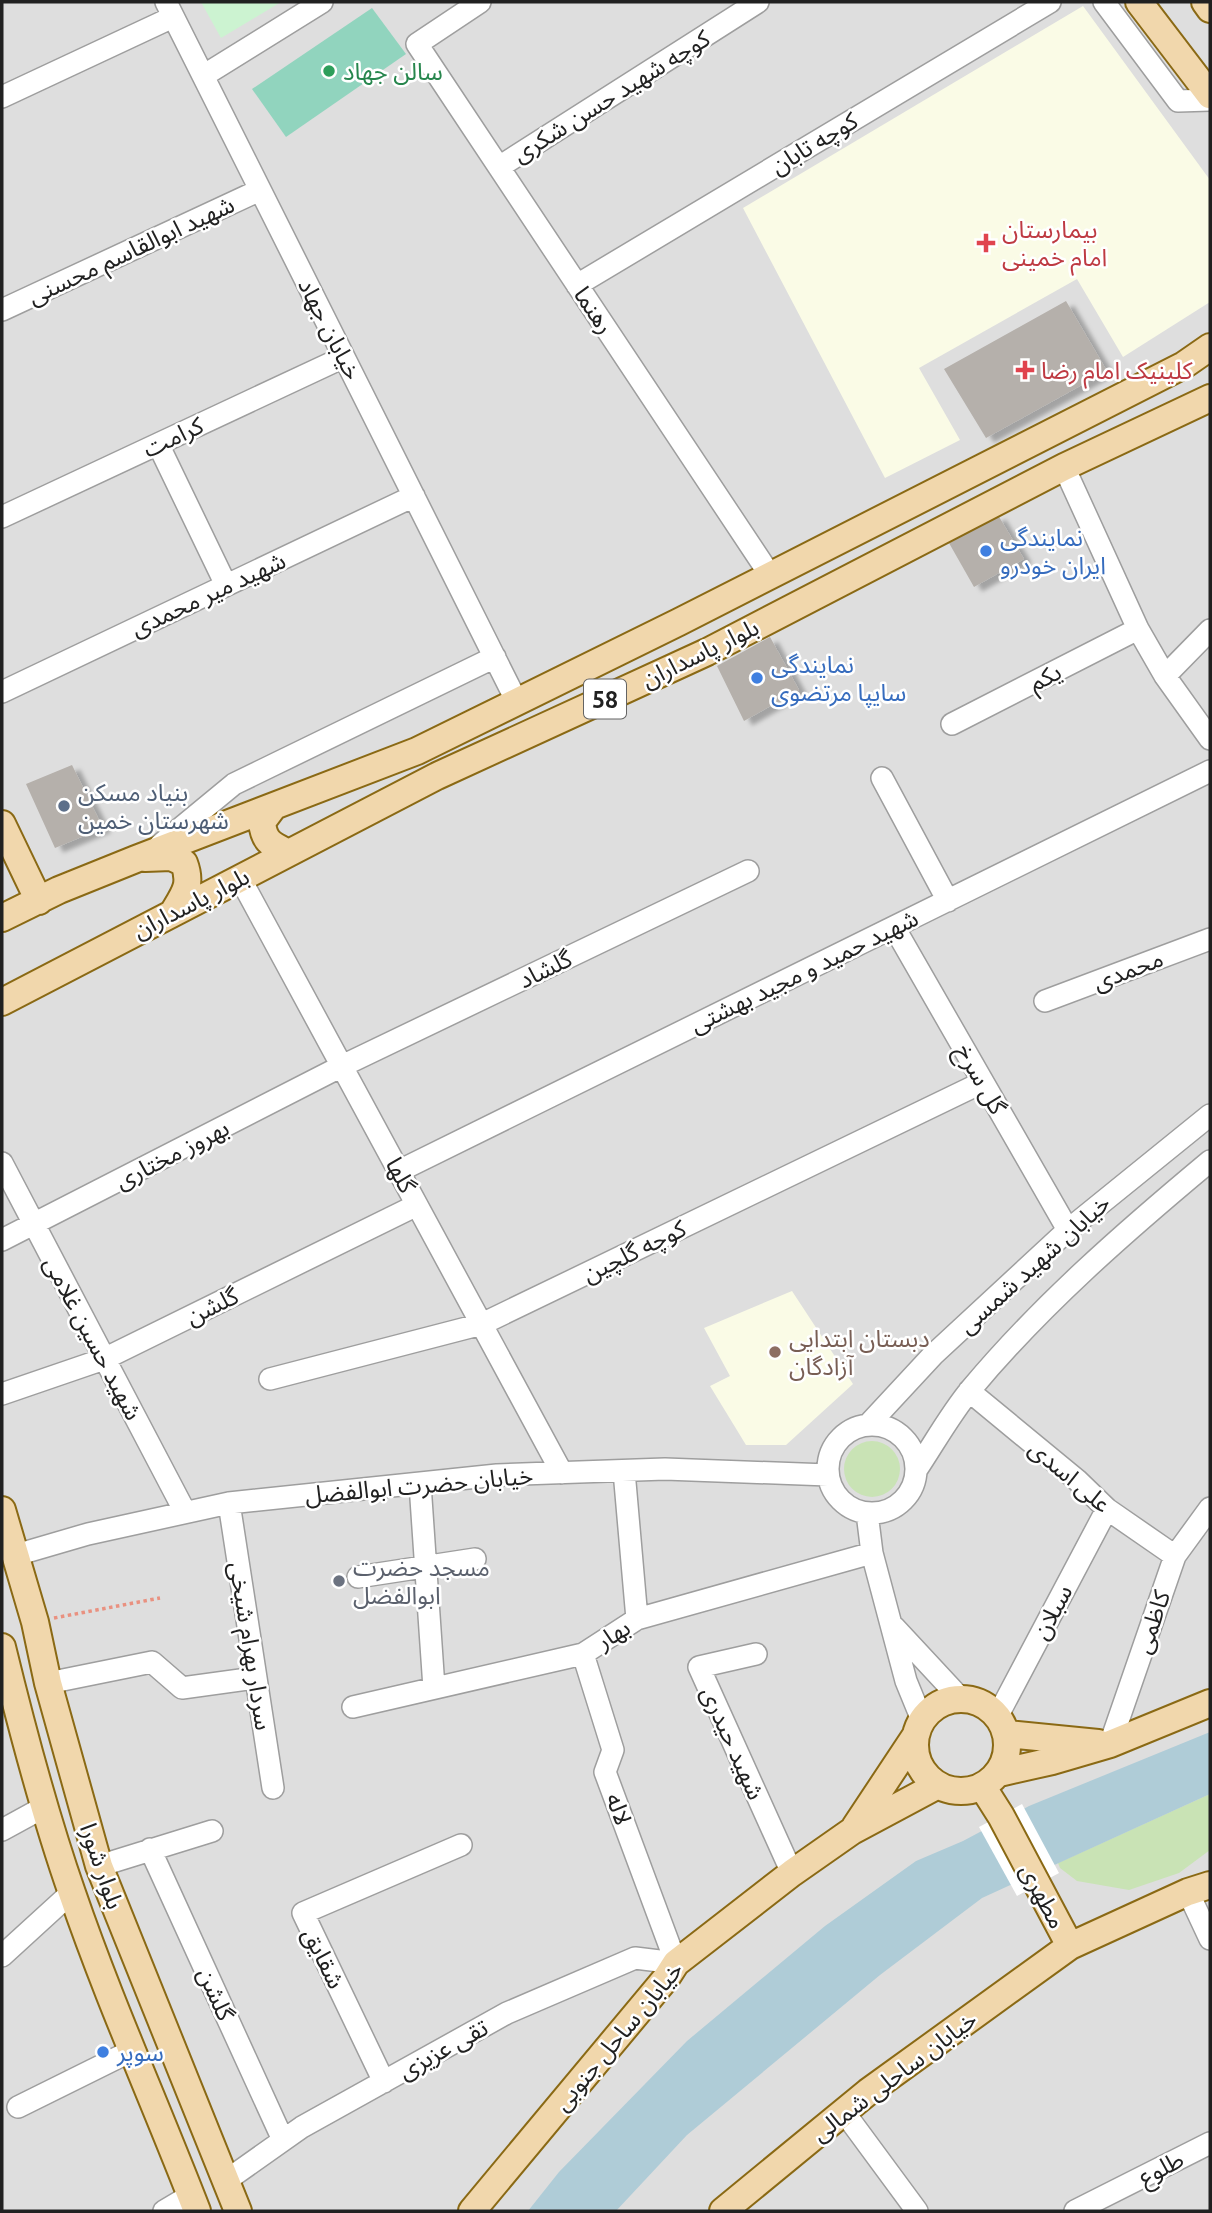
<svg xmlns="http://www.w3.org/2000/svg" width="1212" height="2213" viewBox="0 0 1212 2213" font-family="Ubuntu,'Noto Sans Arabic',sans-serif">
  <defs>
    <filter id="shadow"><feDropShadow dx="8" dy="4.5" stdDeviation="2" flood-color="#0004"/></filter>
  </defs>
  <rect width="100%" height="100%" fill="#f0eee8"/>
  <!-- residential -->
  <path fill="#dedede" d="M2,2H1210V2211H2Z"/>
  <!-- education -->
  <path fill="#fafbe6" d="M1083,6L1210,180V302L1123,357L1077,279L919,368L960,440L885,478L743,208Z
    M792,1291L853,1384L786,1445H746L710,1386L730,1376L704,1328Z"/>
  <!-- grass -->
  <path fill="#c9e3b5" d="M844 1469a28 28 0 1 1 56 0a28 28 0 1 1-56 0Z
    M1210,1794V1850L1179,1873L1129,1890L1077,1881L1060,1868L1058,1863Z"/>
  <!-- park -->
  <path fill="#ccf3d1" d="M201,2H281L221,38Z"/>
  <!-- pitch -->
  <path fill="#91d4be" d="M372,8L406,54L286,137L252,89Z"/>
  <!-- water -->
  <path fill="#afccd7" d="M1210,1732V1794L982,1898L880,1975L687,2135L616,2211H528L559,2172L687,2041L825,1926L916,1861L963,1841L1029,1806Z"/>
  <!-- pier -->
  <path fill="#fff" d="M1022,1804L1059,1873L1017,1896L979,1827Z"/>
  <!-- building -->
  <path fill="#b5b0ab" filter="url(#shadow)" d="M1066,301L1107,371L986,438L944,369Z
    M998,515L1024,559L974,587L949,543Z
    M770,637L799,690L744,721L717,666Z
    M72,765L103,828L55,848L26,784Z"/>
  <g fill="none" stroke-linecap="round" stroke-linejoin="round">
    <defs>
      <path id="minor" d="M166,2L517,702
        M480,2L417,44L770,575
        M1104,2L1178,101L1210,100
        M203,76L322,2
        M2,97L173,17
        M499,167L758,2
        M577,285L1050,2
        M2,310L260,190
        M158,444L226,585
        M1064,467L1138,629L1165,676L1210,739
        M2,517L344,357
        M1165,676L1210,630
        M2,692L414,496
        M952,724L1138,629
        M882,778L948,901
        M160,845L234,784L495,657
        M240,878L562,1473
        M894,927L1068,1230
        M1045,1001L1210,939
        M2,1163L185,1512
        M399,1171L1210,771
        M2,1240L342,1066L748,871
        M270,1379L482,1324L983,1082
        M969,1391L1077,1480L1107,1509L1175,1556
        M2,1394L104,1359L417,1205
        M828 1469a44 44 0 1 1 88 0a44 44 0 1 1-88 0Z
        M868,1425L933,1355L1068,1230L1210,1115
        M917,1469C935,1442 951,1413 971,1389C1041,1305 1126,1231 1210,1161
        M624,1471L637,1619
        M420,1484L434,1688
        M229,1503L273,1788
        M867,1513L872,1553L906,1681L922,1720
        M16,1555L88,1534L229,1503L497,1475L665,1469L828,1475
        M358,1577L475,1559
        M894,1627L960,1698
        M756,1654L699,1667L792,1873
        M48,1683L152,1662L182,1688L255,1678
        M353,1707L583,1654L637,1619L872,1553
        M998,1715L1107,1509
        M1110,1744L1175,1556L1210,1508
        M2,1830L46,1806
        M150,1849L283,2140
        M99,1866L212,1831
        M1188,1892L1210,1939
        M2,1956L72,1892
        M384,2082L303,1913L461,1845
        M18,2107L131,2051
        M844,2112L917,2211
        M227,2180L302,2127L507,2013L635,1958L676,1963L605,1772L613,1750L583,1654
        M164,2211L191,2195
        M1075,2211L1210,2143"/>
      <path id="major" d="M1139,2L1210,95
        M1205,2L1210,9
        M274,806L262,822C264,842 271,844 288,853
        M2,824L39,901
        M145,858L171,857L184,863C192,884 185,893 174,911
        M2,918L59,890L136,859L417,751L679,622L1184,365L1210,347
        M2,1002L437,776L707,652L1064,467L1210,398
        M2,1510L35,1622L48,1683L99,1866L238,2211
        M2,1647C22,1729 44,1813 72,1893C109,2001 156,2105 197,2211
        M915 1745a46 46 0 1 1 92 0a46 46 0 1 1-92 0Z
        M1007,1734L1098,1743
        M999,1773L1052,1761L1110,1744L1210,1703
        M982,1786L1001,1816L1070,1946
        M855,1827L916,1735
        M472,2211L667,1977L676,1963L792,1873L852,1831L938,1785
        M723,2211L868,2092L1070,1946L1188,1892L1210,1885"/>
    </defs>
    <!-- minor casing -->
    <use href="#minor" stroke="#9e9e9e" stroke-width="24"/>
    <!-- major casing -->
    <use href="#major" stroke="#8a6914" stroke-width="30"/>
    <!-- path -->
    <path stroke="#e99180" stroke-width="3.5" stroke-dasharray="3.5 3.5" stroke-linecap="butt" d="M54,1618L160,1598"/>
    <!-- minor -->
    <use href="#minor" stroke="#fff" stroke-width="21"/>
    <!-- major -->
    <use href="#major" stroke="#f1d7ac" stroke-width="26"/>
  </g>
  <!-- markers -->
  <circle fill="#2e9e5b" stroke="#fff" stroke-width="2.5" cx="329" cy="71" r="7"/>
  <g fill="#e0444e" stroke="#fff" stroke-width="2.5">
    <path d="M982.5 232.5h7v7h7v7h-7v7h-7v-7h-7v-7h7z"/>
    <path d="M1021.5 359.5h7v7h7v7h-7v7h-7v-7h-7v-7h7z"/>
  </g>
  <g fill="#3f7fe0" stroke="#fff" stroke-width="2.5">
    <circle cx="986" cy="551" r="7"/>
    <circle cx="757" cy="678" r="7"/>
    <circle cx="103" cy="2052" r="7"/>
  </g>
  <circle fill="#5c6f8a" stroke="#fff" stroke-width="2.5" cx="64" cy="806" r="7"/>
  <circle fill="#8d6e63" stroke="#fff" stroke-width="2.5" cx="775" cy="1352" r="7"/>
  <circle fill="#6b7280" stroke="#fff" stroke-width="2.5" cx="339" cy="1581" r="7"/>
  <g text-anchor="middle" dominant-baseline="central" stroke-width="5" stroke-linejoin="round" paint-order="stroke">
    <!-- shield labels -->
    <rect fill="#fff" stroke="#646464" stroke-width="2" x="584" y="679.5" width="42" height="39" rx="5"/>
    <g font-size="23" font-weight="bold" fill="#212121">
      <text x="605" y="699">58</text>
    </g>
    <!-- leisure labels -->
    <g font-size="24" fill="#27864d" stroke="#fff" text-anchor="start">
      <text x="343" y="71">سالن جهاد</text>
    </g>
    <!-- street labels -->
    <g font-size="24" fill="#212121" stroke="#fff">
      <text transform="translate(611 96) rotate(-32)">کوچه شهید حسن شکری</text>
      <text transform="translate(814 143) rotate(-31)">کوچه تابان</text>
      <text transform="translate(131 250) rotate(-25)">شهید ابوالقاسم محسنی</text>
      <text transform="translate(594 310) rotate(56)">رهنما</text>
      <text transform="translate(330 329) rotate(63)">خیابان جهاد</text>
      <text transform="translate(173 437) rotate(-25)">کرامت</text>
      <text transform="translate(208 594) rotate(-25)">شهید میر محمدی</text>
      <text transform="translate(700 653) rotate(-26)">بلوار پاسداران</text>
      <text transform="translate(1045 677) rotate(-27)">یکم</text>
      <text transform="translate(191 903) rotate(-27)">بلوار پاسداران</text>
      <text transform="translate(545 969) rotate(-26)">گلشاد</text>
      <text transform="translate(1128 970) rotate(-21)">محمدی</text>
      <text transform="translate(804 971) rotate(-26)">شهید حمید و مجید بهشتی</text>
      <text transform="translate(981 1079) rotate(60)">گل سرخ</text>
      <text transform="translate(172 1154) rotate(-27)">بهروز مختاری</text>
      <text transform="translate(401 1175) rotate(62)">گلها</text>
      <text transform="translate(634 1251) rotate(-26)">کوچه گلچین</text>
      <text transform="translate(1034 1264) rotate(-42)">خیابان شهید شمسی</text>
      <text transform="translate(212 1306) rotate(-26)">گلشن</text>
      <text transform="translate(93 1338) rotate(62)">شهید حسین غلامی</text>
      <text transform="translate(1070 1476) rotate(40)">علی اسدی</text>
      <text transform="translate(419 1485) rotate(-5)">خیابان حضرت ابوالفضل</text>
      <text transform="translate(1052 1612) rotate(-62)">سبلان</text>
      <text transform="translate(1152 1622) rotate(-71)">کاظمی</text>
      <text transform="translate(613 1634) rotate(-32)">بهار</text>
      <text transform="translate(251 1646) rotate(81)">سردار بهرام شیخی</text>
      <text transform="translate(733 1743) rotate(66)">شهید حیدری</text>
      <text transform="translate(619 1809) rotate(70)">لاله</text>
      <text transform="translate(102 1866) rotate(71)">بلوار شورا</text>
      <text transform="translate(1043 1896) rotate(62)">مطهری</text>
      <text transform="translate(324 1958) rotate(64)">شقایق</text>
      <text transform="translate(216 1994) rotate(66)">گلشن</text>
      <text transform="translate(618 2036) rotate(-50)">خیابان ساحل جنوبی</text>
      <text transform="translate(443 2049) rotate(-29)">تقی عزیزی</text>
      <text transform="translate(894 2076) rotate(-37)">خیابان ساحلی شمالی</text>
      <text transform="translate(1161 2168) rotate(-27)">طلوع</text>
    </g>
    <!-- health labels -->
    <g font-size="24" fill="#be3a42" stroke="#fff" text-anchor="start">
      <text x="1002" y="229">بیمارستان<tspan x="1002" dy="28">امام خمینی</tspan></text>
      <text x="1041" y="370">کلینیک امام رضا</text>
    </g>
    <!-- shop labels -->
    <g font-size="24" fill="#366cbe" stroke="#fff" text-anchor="start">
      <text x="1000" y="537">نمایندگی<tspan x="1000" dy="28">ایران خودرو</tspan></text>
      <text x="771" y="664">نمایندگی<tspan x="771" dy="28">سایپا مرتضوی</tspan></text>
      <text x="117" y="2052">سوپر</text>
    </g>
    <!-- service labels -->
    <g font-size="24" fill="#4e5e75" stroke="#fff" text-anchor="start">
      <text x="78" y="792">بنیاد مسکن<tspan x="78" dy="28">شهرستان خمین</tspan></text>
    </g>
    <!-- education labels -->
    <g font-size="24" fill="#785e54" stroke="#fff" text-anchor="start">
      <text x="789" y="1338">دبستان ابتدایی<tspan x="789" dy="28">آزادگان</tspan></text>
    </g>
    <!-- worship labels -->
    <g font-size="24" fill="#5b616d" stroke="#fff" text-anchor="start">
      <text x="353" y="1567">مسجد حضرت<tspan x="353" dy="28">ابوالفضل</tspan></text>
    </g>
  </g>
  <!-- border -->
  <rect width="1212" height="2213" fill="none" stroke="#212121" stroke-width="7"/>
</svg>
